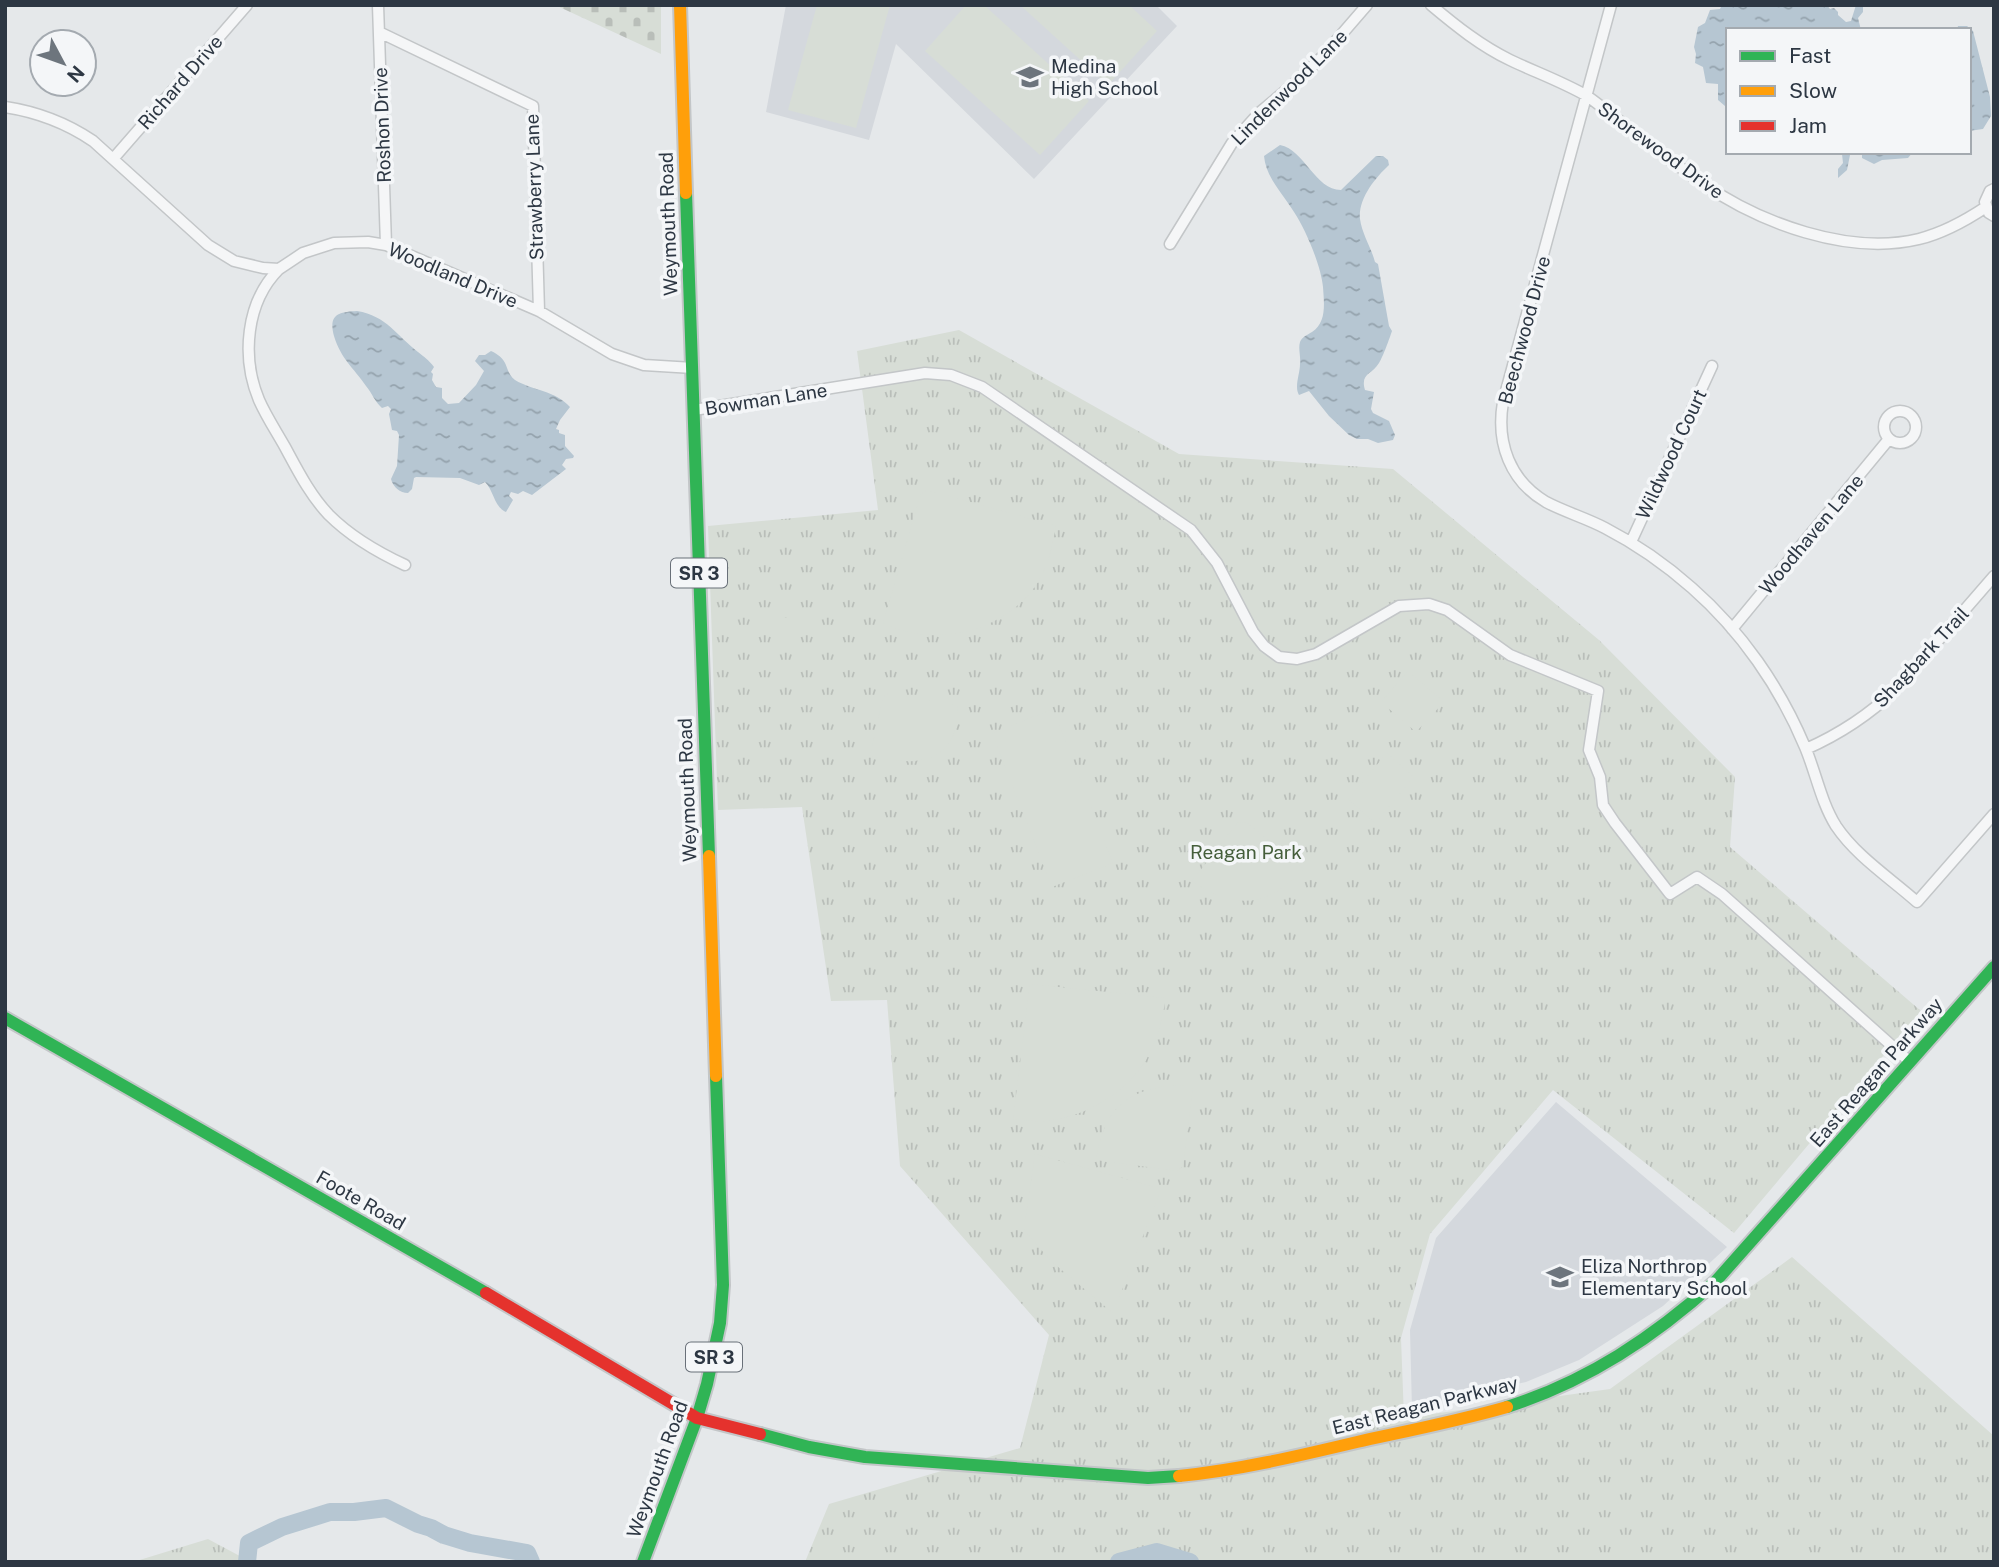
<svg xmlns="http://www.w3.org/2000/svg" width="1999" height="1567" viewBox="0 0 1999 1567" font-family="'Public Sans',sans-serif">
  <defs>
    <pattern id="grass-tufts" width="24" height="20" patternUnits="userSpaceOnUse" patternTransform="scale(1.75)"><rect width="24" height="20" fill="#d7ddd6"/><path d="M3 7l-1-3M5 7V3M7 7l1-3M15 17l-1-3M17 17v-4M19 17l1-3" fill="none" stroke="#b9beb9"/></pattern>
    <pattern id="cemetery-stones" width="16" height="16" patternUnits="userSpaceOnUse" patternTransform="scale(1.75)"><rect width="16" height="16" fill="#d7ddd6"/><path d="M2 7V4a2 2 0 0 1 4 0v3zM10 15v-3a2 2 0 0 1 4 0v3z" fill="#b9beb9"/></pattern>
    <pattern id="water-ripples" width="26" height="14" patternUnits="userSpaceOnUse" patternTransform="scale(1.75)"><rect width="26" height="14" fill="#b6c6d2"/><path d="M2 4q2-2 4 0t4 0M15 11q2-2 4 0t4 0" fill="none" stroke="#94a2ac"/></pattern>
  </defs>
  <rect width="100%" height="100%" fill="#e5e8ea"/>
  <!-- built -->
  <path fill="#d4d8dd" d="M786,5H1156L1177,26L1034,179L896,44L869,140L766,112Z
    M1556,1102L1727,1247L1663,1306L1579,1360L1526,1382L1439,1401L1412,1410L1410,1330L1436,1238Z"/>
  <!-- grass -->
  <path fill="url(#grass-tufts)" d="M959,330L1179,454L1393,469L1599,640L1735,777L1730,847L1921,1011L1734,1233L1553,1090L1430,1234L1401,1338L1404,1418L1610,1389L1792,1257L1994,1436V1562H805L829,1504L1020,1448L1049,1335L900,1166L887,1000L831,1001L802,807L718,810L708,526L878,510L857,351Z
    M208,1539L251,1562H133Z"/>
  <!-- cemetery -->
  <path fill="url(#cemetery-stones)" d="M555,5H661V54Z"/>
  <!-- pitch -->
  <path fill="#d7ddd6" d="M817,5H890L856,128L788,110Z
    M966,5H984L1089,101L1040,155L925,51Z
    M1020,5H1129L1157,31L1108,85Z
    M927,490L1056,526C1053,542 1050,558 1043,573C1015,630 937,650 883,623L921,494Z
    M773,618H798V650H773Z
    M1408,671L1444,702L1416,732L1381,702Z
    M889,693L958,705C957,716 957,728 952,738C937,769 897,762 870,756L883,697Z
    M1053,709L1113,863L1052,887L992,733Z
    M1387,753L1414,777L1375,823L1348,799Z
    M1246,822L1304,869C1267,907 1237,911 1192,881L1237,823Z
    M1030,984L1166,998C1162,1019 1157,1041 1146,1060C1125,1094 1085,1117 1046,1121C1035,1122 1023,1120 1013,1119Z
    M1173,1085L1193,1086L1183,1166L1177,1171L1096,1160C1104,1111 1123,1091 1173,1085Z
    M1035,1154L1155,1187L1159,1195L1113,1313L1051,1261L1024,1230Z"/>
  <!-- water -->
  <path fill="url(#water-ripples)" d="M1722,5H1827L1830,9L1834,8L1838,12V15L1846,22L1851,21L1856,5H1863V12L1858,18L1861,30H1728V106H1725L1718,100V84L1706,83L1703,67L1695,63L1696,54L1694,47L1698,27L1705,23L1710,10L1720,9Z
    M1958,26H1967L1973,31L1990,97L1991,116L1983,129L1969,131V30H1957Z
    M1280,145C1305,150 1315,190 1341,190L1376,156H1383L1388,160L1389,165C1375,178 1358,199 1360,219C1362,234 1371,247 1375,262L1378,264L1389,326L1392,331C1390,337 1383,357 1379,363C1372,375 1360,373 1365,390L1374,392L1371,409L1373,413L1389,421L1395,435L1393,440L1378,443L1368,439H1357L1349,435L1329,416L1309,391L1299,395C1294,387 1300,374 1300,364C1301,357 1298,349 1300,342C1302,337 1307,335 1312,332C1327,322 1324,303 1323,287C1321,266 1306,230 1294,212C1283,194 1266,178 1264,156Z
    M1838,152H1913L1908,158L1882,160L1874,164L1862,158V154L1850,155L1847,170L1838,178V169L1843,163L1842,154Z
    M357,311C387,316 396,335 418,352C424,357 429,360 434,367L431,372L433,374L432,380L436,387L442,388V398L448,404L459,403L476,385L484,371L475,361L479,355H485L491,351C511,360 504,372 515,380C533,391 555,390 570,407L560,420L556,429L559,430V433L565,435V446L574,456L573,458L566,459L562,465L566,469L532,495L523,491L518,494L511,492L509,496L513,500L506,512C494,507 494,491 485,482L479,485L460,478L416,477L414,478L412,489L408,493C400,493 393,487 391,479L397,466L399,435L397,431L392,430L389,414L391,409L388,406L382,408C375,402 372,393 366,386C353,367 341,359 334,336C328,314 339,312 357,311Z"/>
  <g fill="none" stroke-linecap="round" stroke-linejoin="round">
    <!-- river -->
    <path stroke="#b6c6d2" stroke-width="18" d="M247,1562L249,1543L282,1527L330,1512H354L386,1508L418,1524L431,1528L444,1535L470,1543L527,1553L531,1562
      M1119,1562L1157,1552L1190,1562"/>
    <defs>
      <path id="street" d="M378,5L386,245
        M1431,5C1456,26 1481,46 1510,60C1535,72 1563,82 1587,96C1597,103 1607,111 1617,119C1645,140 1673,163 1702,183C1760,223 1848,256 1919,239C1943,233 1965,221 1986,207
        M1611,5L1503,402C1496,443 1510,481 1546,502C1565,512 1586,518 1605,528C1636,544 1666,565 1692,588C1741,631 1780,687 1805,747C1816,773 1821,802 1836,826C1856,856 1890,878 1917,902L1994,814
        M379,32L533,106L539,311
        M5,107C38,112 65,122 93,141L208,245L234,261L263,268L279,269L303,253L334,243L368,242L386,245L539,311L612,354L644,365L693,368
        M113,159L247,5
        M1994,189L1990,191L1985,202L1989,213L1994,216
        M1170,244L1232,143L1259,113L1296,82L1322,57L1367,5
        M279,269C246,302 241,357 259,400C266,416 276,431 285,447C298,471 310,495 329,515C351,537 377,552 405,565
        M694,410L925,373L951,375L982,387L1191,530L1217,563L1253,632L1264,646L1279,657L1297,659L1316,654L1399,606L1429,604L1447,610L1510,655L1598,691L1589,750L1600,777L1603,805L1615,823L1670,894L1697,877L1722,894L1910,1062
        M1884 427a16 16 0 1 1 32 0a16 16 0 1 1-32 0Z
        M1631,542L1712,366
        M1732,629L1889,439
        M1806,749C1840,734 1869,715 1896,689L1994,576"/>
      <path id="fast" d="M686,193L709,856
        M5,1018L486,1293
        M1507,1407C1588,1381 1654,1337 1716,1281L1994,967
        M760,1434L809,1447L865,1457L1148,1478L1179,1476
        M643,1562L697,1418L707,1384L720,1323L723,1285L716,1076"/>
      <path id="slow" d="M680,5L686,193
        M709,856L716,1076
        M1179,1476C1239,1470 1298,1456 1357,1442C1407,1431 1458,1421 1507,1407"/>
      <path id="jam" d="M486,1293L697,1418L760,1434"/>
    </defs>
    <!-- street casing -->
    <use href="#street" stroke="#c3c6c8" stroke-width="13"/>
    <!-- fast casing -->
    <use href="#fast" stroke="#c3c6c8" stroke-width="16"/>
    <!-- slow casing -->
    <use href="#slow" stroke="#c3c6c8" stroke-width="16"/>
    <!-- jam casing -->
    <use href="#jam" stroke="#c3c6c8" stroke-width="16"/>
    <!-- street -->
    <use href="#street" stroke="#f5f6f7" stroke-width="10"/>
    <!-- fast -->
    <use href="#fast" stroke="#30b455" stroke-width="12"/>
    <!-- slow -->
    <use href="#slow" stroke="#ff9f0a" stroke-width="12"/>
    <!-- jam -->
    <use href="#jam" stroke="#e5322d" stroke-width="12"/>
  </g>
  <!-- icons -->
  <defs>
    <symbol id="school-bare" viewBox="-9 -9 18 18"><path d="M0-5L7-2L0 1L-7-2ZM-4 1L0 2.5L4 1V4Q0 6-4 4Z" fill="#6d757d" stroke="#f4f6f8" stroke-width="2.5" paint-order="stroke"/></symbol>
  </defs>
  <g fill-rule="evenodd">
    <use href="#school-bare" x="1011" y="58" width="38" height="38"/>
    <use href="#school-bare" x="1541" y="1258" width="38" height="38"/>
  </g>
  <g text-anchor="middle" dominant-baseline="central" stroke-width="7" stroke-linejoin="round" paint-order="stroke">
    <!-- shield labels -->
    <g fill="#f4f6f8" stroke="#697079" stroke-width="2">
      <rect x="671" y="558.5" width="56" height="29" rx="5"/>
      <rect x="686" y="1342.5" width="56" height="29" rx="5"/>
    </g>
    <g font-size="18" font-weight="bold" fill="#2d3743">
      <text x="699" y="573">SR 3</text>
      <text x="714" y="1357">SR 3</text>
    </g>
    <!-- poi labels -->
    <g font-size="19" fill="#2d3743" stroke="#f4f6f8" text-anchor="start">
      <text x="1051" y="66">Medina<tspan x="1051" dy="22">High School</tspan></text>
      <text x="1581" y="1266">Eliza Northrop<tspan x="1581" dy="22">Elementary School</tspan></text>
    </g>
    <!-- street labels -->
    <g font-size="19" fill="#2d3743" stroke="#f4f6f8">
      <text transform="translate(180 82) rotate(-49)">Richard Drive</text>
      <text transform="translate(1289 87) rotate(-45)">Lindenwood Lane</text>
      <text transform="translate(382 125) rotate(-92)">Roshon Drive</text>
      <text transform="translate(1661 150) rotate(36)">Shorewood Drive</text>
      <text transform="translate(534 187) rotate(-92)">Strawberry Lane</text>
      <text transform="translate(668 224) rotate(-92)">Weymouth Road</text>
      <text transform="translate(453 275) rotate(23)">Woodland Drive</text>
      <text transform="translate(1524 330) rotate(-75)">Beechwood Drive</text>
      <text transform="translate(766 399) rotate(-9)">Bowman Lane</text>
      <text transform="translate(1671 454) rotate(-65)">Wildwood Court</text>
      <text transform="translate(1811 534) rotate(-50)">Woodhaven Lane</text>
      <text transform="translate(1921 657) rotate(-47)">Shagbark Trail</text>
      <text transform="translate(687 790) rotate(-92)">Weymouth Road</text>
      <text transform="translate(1876 1072) rotate(-49)">East Reagan Parkway</text>
      <text transform="translate(361 1200) rotate(30)">Foote Road</text>
      <text transform="translate(1425 1405) rotate(-14)">East Reagan Parkway</text>
      <text transform="translate(657 1469) rotate(-70)">Weymouth Road</text>
    </g>
    <!-- park labels -->
    <g font-size="19" fill="#455e3b" stroke="#f4f6f8">
      <text x="1246" y="852">Reagan Park</text>
    </g>
  </g>
  <!-- border -->
  <rect width="1999" height="1567" fill="none" stroke="#2d3743" stroke-width="14"/>
  <!-- legend -->
  <rect x="1726" y="28" width="245" height="126" fill="#f4f6f8" stroke="#a4aab0" stroke-width="2"/>
  <rect x="1740" y="51" width="35" height="10" fill="#30b455" stroke="#a4aab0" stroke-width="2"/>
  <text x="1789" y="63" font-size="21" fill="#2d3743">Fast</text>
  <rect x="1740" y="86" width="35" height="10" fill="#ff9f0a" stroke="#a4aab0" stroke-width="2"/>
  <text x="1789" y="98" font-size="21" fill="#2d3743">Slow</text>
  <rect x="1740" y="121" width="35" height="10" fill="#e5322d" stroke="#a4aab0" stroke-width="2"/>
  <text x="1789" y="133" font-size="21" fill="#2d3743">Jam</text>
  <!-- north arrow -->
  <g transform="translate(63 63) rotate(131)"><circle r="33" fill="#f4f6f8" stroke="#a4aab0" stroke-width="2"/>
  <path d="M0-5L12 26L0 18L-12 26Z" fill="#6d757d"/>
  <text y="-10" font-size="19" font-weight="bold" text-anchor="middle" fill="#2d3743">N</text>
  </g>
</svg>
